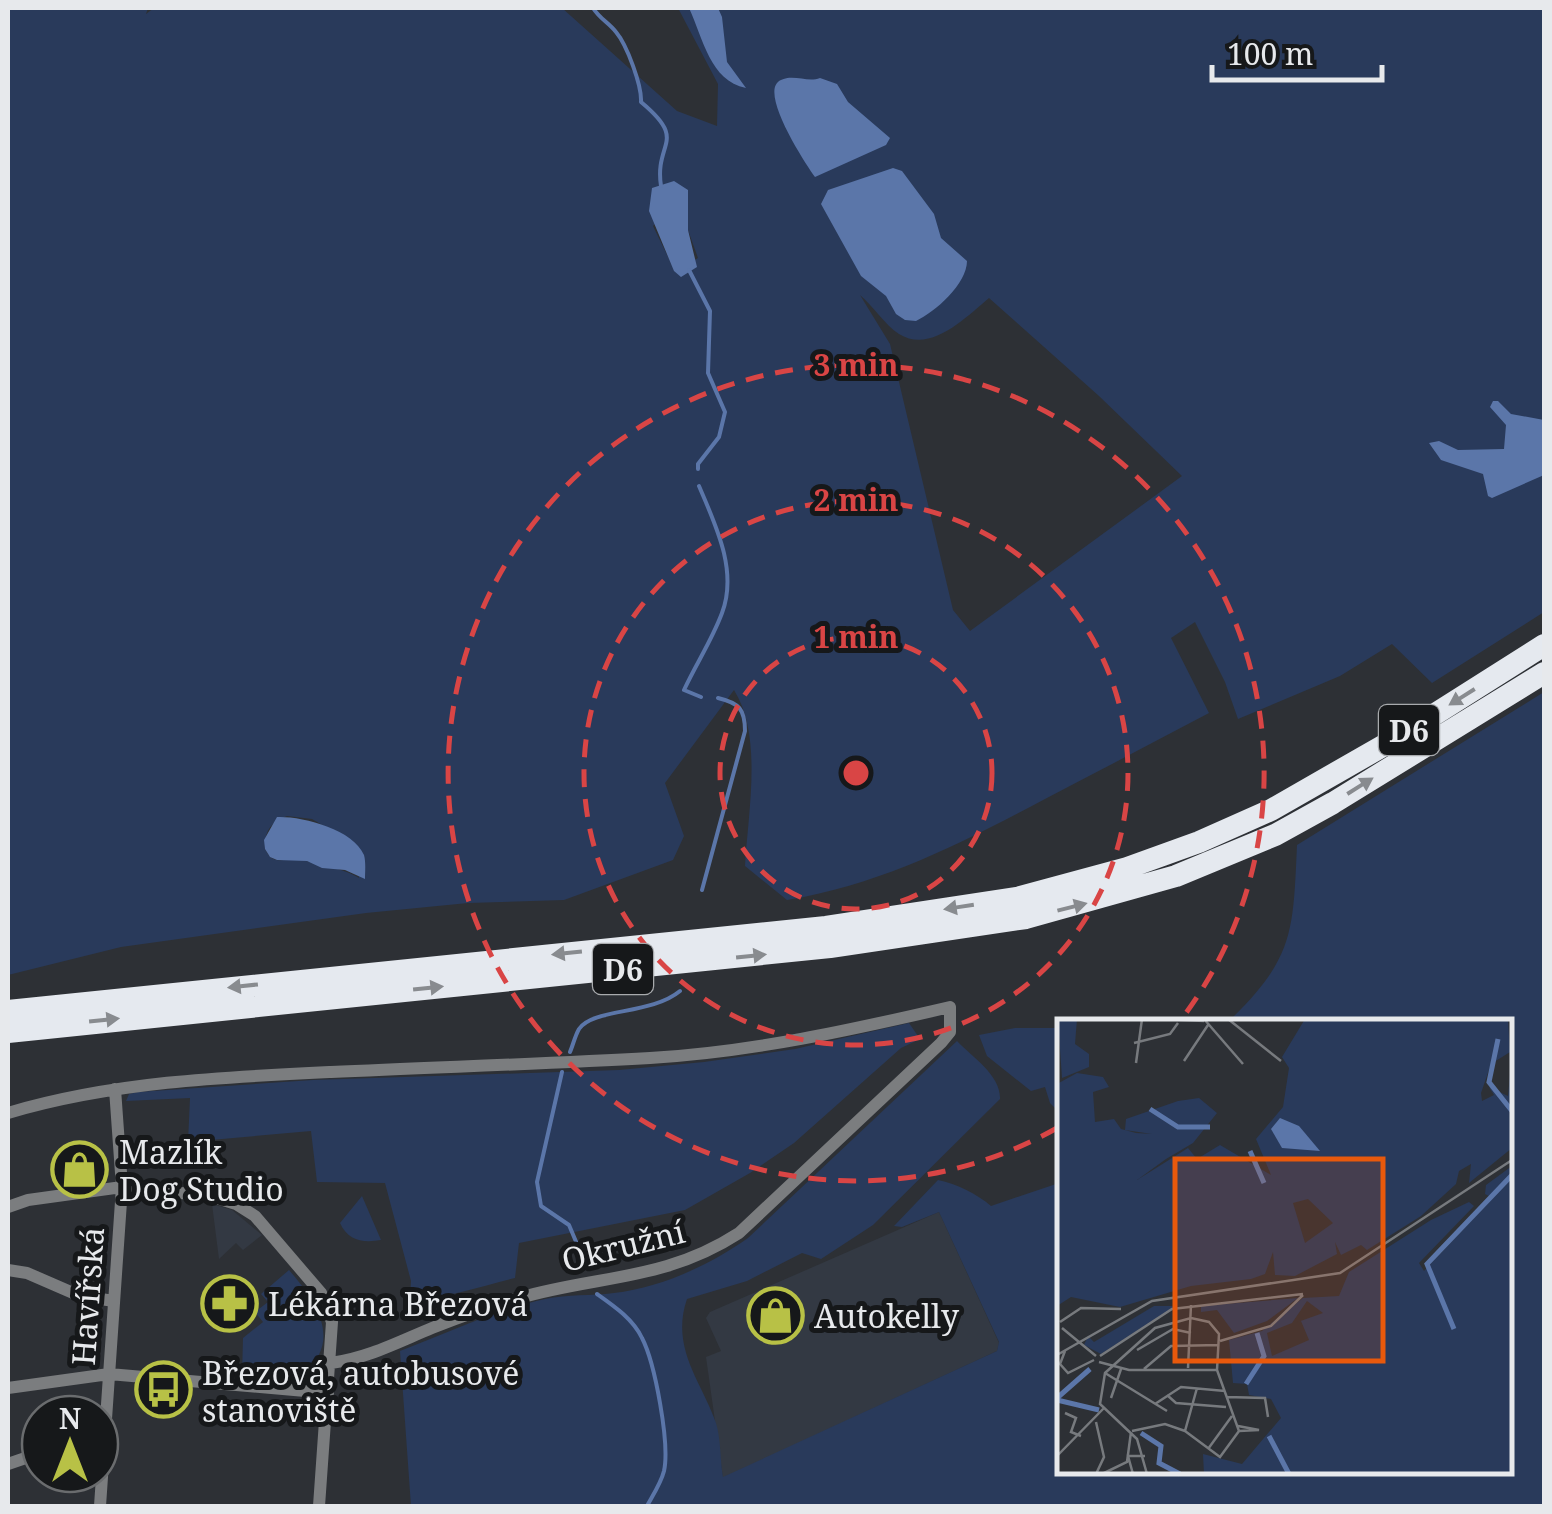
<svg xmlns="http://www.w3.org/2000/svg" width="1552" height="1514" viewBox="0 0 1552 1514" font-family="'Noto Serif',serif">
  <rect width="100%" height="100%" fill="#2d3035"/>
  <!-- built -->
  <path fill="#333943" d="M212,1204L232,1210L262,1235L243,1250L236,1243L219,1259Z
    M939,1212L999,1343L997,1351L723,1478L706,1357L721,1351L706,1318L710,1312Z"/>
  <!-- green -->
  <path fill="#293a5b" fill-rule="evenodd" d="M8,8H148L146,14L154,8H562L677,111L717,126L718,84L678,8H1544V612L1432,683L1392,644L1340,676L1238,719L1225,682L1195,622L1171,638L1209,713C1154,742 1099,771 1045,799C960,844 882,884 787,900L745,866C748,812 763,736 734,690L665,783L684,836L673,860L564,900L468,903L366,913L121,947L8,975ZM688,190V230L698,258L675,271L653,226ZM860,295C873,306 885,325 899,334C931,354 966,317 989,298L1099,396L1182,476L970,631L953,610L890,344ZM287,816L312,819L353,843L359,878C348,870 307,860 294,859C288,859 282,861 277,860C269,858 268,854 265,849C264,831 271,822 287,816Z
    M1544,692V1506H411L400,1351C449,1332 493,1311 545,1299C568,1294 591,1296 614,1293C660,1288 710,1265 748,1238L957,1041C972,1057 1001,1075 1000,1099L873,1225L821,1259L802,1253L747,1281L687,1299C670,1348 702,1382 716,1423C721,1439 720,1460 723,1477L997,1351L999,1342L939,1212L902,1227L894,1226L938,1180C957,1184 977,1194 991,1206L1059,1183L1060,1472H1510V1022L1229,1021C1294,958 1293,933 1297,845Z
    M909,1023L920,1039L901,1048L794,1143L750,1173L685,1210L519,1243L515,1278C480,1286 445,1300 410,1298L411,1281L385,1183L317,1182L311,1131L188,1142L190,1098L126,1101L129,1094L138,1092L313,1080L619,1070L704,1062L795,1049Z
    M1015,1028H1059V1112L1050,1103L1045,1087L1031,1091L987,1056L979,1035Z
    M362,1196L381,1240C363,1243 348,1241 340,1223Z
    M289,1270C316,1301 344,1342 302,1374L249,1371L242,1375L243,1338L263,1322L255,1312L268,1302L261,1294Z"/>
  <!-- water -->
  <path fill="#5b76a9" d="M689,8H718L722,17L727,62L746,88C710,81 703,38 689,8Z
    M820,78L837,84L848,102L890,138L886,145L815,177C805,163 757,90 781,80C794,74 808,83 820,78Z
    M893,168L902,171L934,214L941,238L967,261C967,284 935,312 916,321L905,320L896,314L886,296L861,276L821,204L828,190Z
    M674,181L688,190V230L697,267L681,277L674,271L649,211L652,188Z
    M1493,401H1498L1511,414L1544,420V475L1492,498L1488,496L1483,474L1441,460L1429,443L1439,441L1458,450L1504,449L1506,425L1490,407Z
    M277,817C302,816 353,829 364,855C366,862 365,872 365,879L345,870L322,868L307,861L277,860L270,857L265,849L264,840Z"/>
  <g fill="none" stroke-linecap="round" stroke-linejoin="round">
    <!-- stream -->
    <path stroke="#5b76a9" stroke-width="4" d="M593,8C600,19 608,22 616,32C627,45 642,86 641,102C689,142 654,141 661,186
      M689,270L710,311L708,373L725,412L719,437L698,464V469
      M699,486C716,526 738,571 722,613C712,640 696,664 684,690L701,697
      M702,890L745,731C745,709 739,703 718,698
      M570,1052C573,1045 575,1036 579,1029C593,1008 651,1015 680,991
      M562,1072L537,1182L541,1206L569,1225L577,1244
      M597,1294C614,1306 633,1319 642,1338C655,1363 670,1444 664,1471C661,1483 653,1495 647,1506"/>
    <!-- minor -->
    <path stroke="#7b7d7f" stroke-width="12" d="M8,1113C112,1082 223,1077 331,1072C438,1067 544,1064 650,1058C752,1052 851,1030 950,1007V1032L941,1043L739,1233C665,1281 599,1275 519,1298C490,1306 460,1317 432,1328C398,1342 368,1358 331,1363
      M8,1207L28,1200L122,1187L210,1196L236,1204L255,1216L321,1293L332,1322L319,1506
      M8,1270L27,1273L80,1296L114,1301
      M8,1388L109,1374L328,1393
      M8,1464L40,1453
      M100,1506L122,1187L115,1089"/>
    <!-- motorway -->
    <path stroke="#e5e9ef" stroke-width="22" d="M8,1011L826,927L1017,898L1127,868L1199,842L1271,810L1402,735L1544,645
      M8,1032L830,947L1026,918L1176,876L1275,835L1333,803L1544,673"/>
  </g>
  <!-- one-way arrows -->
  <defs><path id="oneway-solid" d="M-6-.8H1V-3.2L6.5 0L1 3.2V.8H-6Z" transform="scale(2.5)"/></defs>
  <g fill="#888b8f">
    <use href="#oneway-solid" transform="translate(1462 697) rotate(148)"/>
    <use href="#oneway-solid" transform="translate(1360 786) rotate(-32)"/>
    <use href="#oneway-solid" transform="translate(959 907) rotate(171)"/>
    <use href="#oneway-solid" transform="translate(1072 907) rotate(-14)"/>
    <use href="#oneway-solid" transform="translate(567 953) rotate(174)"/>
    <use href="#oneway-solid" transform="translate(751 956) rotate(-6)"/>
    <use href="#oneway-solid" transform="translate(243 986) rotate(174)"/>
    <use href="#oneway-solid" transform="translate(428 988) rotate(-6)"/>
    <use href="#oneway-solid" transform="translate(104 1020) rotate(-6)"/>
  </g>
  <!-- distance rings -->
  <g fill="none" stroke="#d94545" stroke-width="5" stroke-dasharray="18 12">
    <circle cx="856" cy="773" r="136"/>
    <circle cx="856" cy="773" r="272"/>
    <path d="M1057 1128A408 408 0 1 1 1180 1021"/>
  </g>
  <!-- icons -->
  <defs>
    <symbol id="shop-ring" viewBox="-11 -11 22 22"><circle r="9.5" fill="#16181a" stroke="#b8c146" stroke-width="1.5"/><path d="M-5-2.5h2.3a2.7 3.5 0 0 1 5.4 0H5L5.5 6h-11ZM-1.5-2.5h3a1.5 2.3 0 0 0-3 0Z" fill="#b8c146"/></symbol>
    <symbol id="pharmacy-ring" viewBox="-11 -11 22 22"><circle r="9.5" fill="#16181a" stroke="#b8c146" stroke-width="1.5"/><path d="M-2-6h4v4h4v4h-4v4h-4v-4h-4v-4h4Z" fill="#b8c146"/></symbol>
    <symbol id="bus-ring" viewBox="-11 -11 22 22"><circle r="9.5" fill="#16181a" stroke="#b8c146" stroke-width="1.5"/><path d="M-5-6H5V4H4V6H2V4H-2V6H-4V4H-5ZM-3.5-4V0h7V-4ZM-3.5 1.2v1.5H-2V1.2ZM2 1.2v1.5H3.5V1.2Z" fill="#b8c146"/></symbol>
  </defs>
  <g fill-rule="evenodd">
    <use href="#shop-ring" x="48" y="1138" width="63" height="63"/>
    <use href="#pharmacy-ring" x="198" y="1272" width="63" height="63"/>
    <use href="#shop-ring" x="744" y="1284" width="63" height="63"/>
    <use href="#bus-ring" x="132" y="1358" width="63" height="63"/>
  </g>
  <g text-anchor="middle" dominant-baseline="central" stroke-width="10" stroke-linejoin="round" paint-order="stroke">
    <!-- shield labels -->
    <g fill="#16181a" stroke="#a8aaad" stroke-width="2.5">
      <rect x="1379" y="705" width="60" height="50" rx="8"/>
      <rect x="593" y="944" width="60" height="50" rx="8"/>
    </g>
    <g font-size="30" font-weight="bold" fill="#e7e9ec">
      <text x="1409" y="730">D6</text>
      <text x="623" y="969">D6</text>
    </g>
    <!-- poi labels -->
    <g font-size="32" fill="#e7e9ec" stroke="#16181a" text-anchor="start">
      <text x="119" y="1151">Mazlík<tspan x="119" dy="37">Dog Studio</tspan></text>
      <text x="268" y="1303">Lékárna Březová</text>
      <text x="814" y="1315">Autokelly</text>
      <text x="202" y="1372">Březová, autobusové<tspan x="202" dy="37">stanoviště</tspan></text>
    </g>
    <!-- street labels -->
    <g font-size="32" fill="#e7e9ec" stroke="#16181a">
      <text transform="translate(623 1245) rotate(-14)">Okružní</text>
      <text transform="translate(87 1296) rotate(-86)">Havířská</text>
    </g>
  </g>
  <!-- overview -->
  <g transform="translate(1057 1019)">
    <rect width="455" height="455" fill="#2d3035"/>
    <path d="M20,0L18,25L32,35V48L5,59L1,1ZM248,0H451L453,33L434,45L424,74L425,82L437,76L432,68L451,77L455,34V129L412,164L414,145L402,152L399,165L364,197L310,231L304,226L284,236L278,223L280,235L238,257L218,256L216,233L208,255L194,260L134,267L63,288L14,278L0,287V65L20,54L46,58L52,68L36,73L38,103L57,100L64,110L79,114L95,115L68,111L69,100L121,82L142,79L160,94L136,124L109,140L80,161L131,129L140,140L163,126L214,156L199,120L226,88L232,49L225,38ZM251,180L276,204L248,224L236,184ZM455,147V455H147L146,435L185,445L224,399L214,380L192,376L190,365L176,364L172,321L205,312L246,279L282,277L292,253L374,201L412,183L417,187L362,244L367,252L436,179L428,175L429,166ZM250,282L266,294L238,304L244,302L252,321L215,337L210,314L235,304ZM241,279L210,302L177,314L160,291L144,293V287ZM97,287H118L44,335L27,326L31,317L37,323Z" fill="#293a5b" fill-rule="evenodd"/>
    <path d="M223,99L242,107L263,132L225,129L214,110Z" fill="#5b76a9"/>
    <path fill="none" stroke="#5b76a9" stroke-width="5" d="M441,20L432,63L455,92M93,90L121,108H153M193,132L207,164M397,310L370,245L455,156M189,365L207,337L200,314M0,379L33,350M0,381L42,391M84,414L104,427L102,444L123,455M212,417L232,455"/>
    <path fill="none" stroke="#777a7e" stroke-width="2.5" d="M106,0L147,2M147,0L186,45M171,0L224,42M77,24L113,15L121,4M127,42L151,6M79,44L85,0M3,303L24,289L64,290M5,309L39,337M163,322L214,307L246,276M80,331L116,310L134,314M8,332L3,345L11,354L37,341M0,336L95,282L283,254L455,141M43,337L115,290L246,275M42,343L72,351H160M131,349L134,286M87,350L114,327L162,326M48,354L110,392M110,376L119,384L169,388M169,378L208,379L211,398M54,379L64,350M98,385L124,368L168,372M8,394L19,399L14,413L24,417M181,407L202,411L182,412M75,412L108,405L128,412M151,430L175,397M0,437L47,389M39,455L47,438L39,403M45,455L70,443L74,413M76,455L71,437H88M90,455L80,420L43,385L48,354L98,309L134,299L152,303L162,315L160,351L182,412L163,438L128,412L140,369"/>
    <path fill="#e8590c" fill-opacity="0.15" stroke="#e8590c" stroke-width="5" d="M118,140H326V342H118Z"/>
    <rect width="455" height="455" fill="none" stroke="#e7e9ec" stroke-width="5"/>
  </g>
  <circle cx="856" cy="773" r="15" fill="#d94545" stroke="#16181a" stroke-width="5"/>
  <g font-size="30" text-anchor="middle" font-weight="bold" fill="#d94545" stroke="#16181a" stroke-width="10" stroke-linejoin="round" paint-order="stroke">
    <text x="856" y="376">3 min</text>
    <text x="856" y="511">2 min</text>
    <text x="856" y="648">1 min</text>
  </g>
  <!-- border -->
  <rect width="1552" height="1514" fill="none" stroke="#e7e9ec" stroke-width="20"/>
  <!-- north arrow -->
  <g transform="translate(70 1444)"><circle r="48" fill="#16181a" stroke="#6a6c6e" stroke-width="2.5"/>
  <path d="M0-8L18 38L0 25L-18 38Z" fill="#b8c146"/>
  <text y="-15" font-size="28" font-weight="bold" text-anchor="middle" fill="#e7e9ec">N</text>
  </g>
  <!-- scale -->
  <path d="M1212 65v15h170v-15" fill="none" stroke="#e7e9ec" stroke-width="5"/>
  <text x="1227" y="65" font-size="30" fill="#e7e9ec" stroke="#16181a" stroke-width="8" paint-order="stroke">100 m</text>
</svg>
